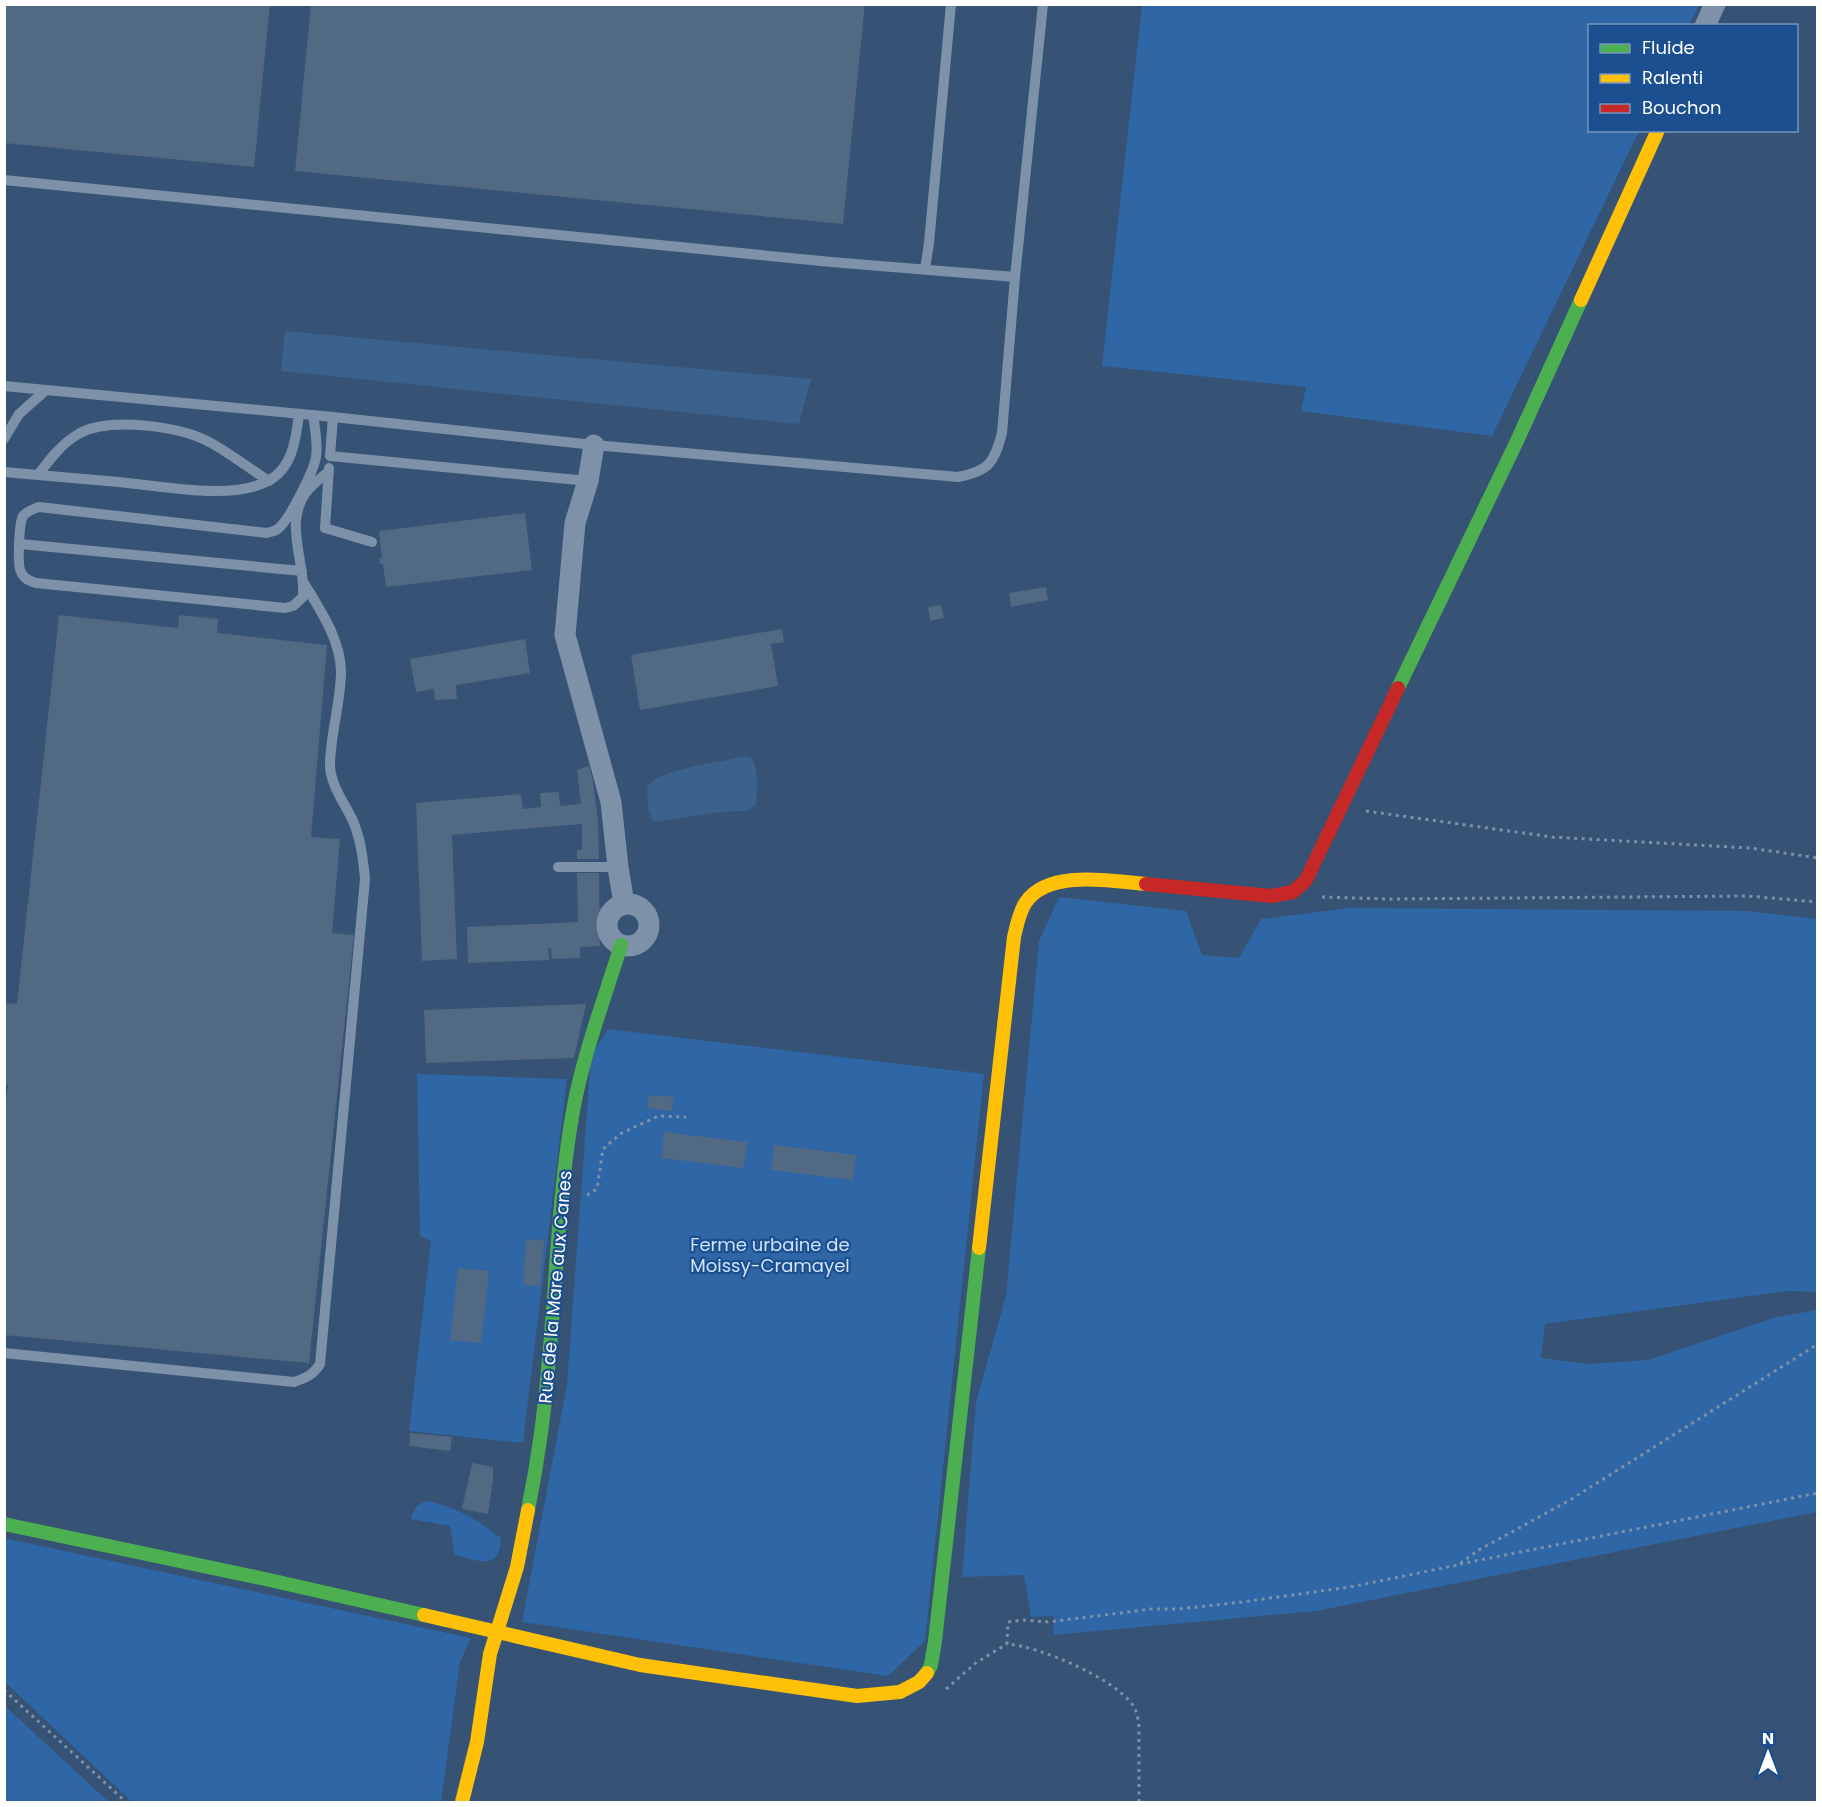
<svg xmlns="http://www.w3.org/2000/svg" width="1822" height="1807" viewBox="0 0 1822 1807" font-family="Poppins,sans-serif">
  <rect width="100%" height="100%" fill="#365274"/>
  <!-- green -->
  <path fill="#2f66a5" d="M1142,5V4L1699,5L1689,25L1590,26V130L1639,131L1492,436L1301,411L1306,387L1102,366Z
    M1059,897L1186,911L1202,955L1239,958L1261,919L1349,908L1747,911L1817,919V1292L1787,1291L1545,1324L1541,1358L1588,1364L1648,1360L1776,1317L1817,1310V1512L1316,1611L1053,1635L1054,1616L1031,1617L1024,1575L962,1577L976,1402L1006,1296L1039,941Z
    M608,1029L984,1074L925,1641L888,1676L522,1622L567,1384L591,1056Z
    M417,1074L567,1079L523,1443L409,1431L431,1241L420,1236Z
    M428,1501C462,1510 473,1517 501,1538C500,1571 479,1561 455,1555L450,1526L411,1519C414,1508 417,1504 428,1501Z
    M4,1538L471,1638L460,1662L441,1802H132L5,1682Z
    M4,1706H5L109,1802H5Z"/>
  <!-- water -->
  <path fill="#3b618d" d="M285,331L811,379L799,424L281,371Z
    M746,756L752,758C759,771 757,789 756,804L747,811L721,812L653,822L648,809L647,787C659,768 723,762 746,756Z"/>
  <!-- building -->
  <path fill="#526984" d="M4,4H270L254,167L4,143Z
    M311,4H865L843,224L295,171Z
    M525,513L532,570L386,587L383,564H380L379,558H382L379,531Z
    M1046,587L1048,600L1011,607L1009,593Z
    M941,605L944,618L930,621L928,607Z
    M59,615L178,628L179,615L218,619L217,633L327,645L311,837L340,839L332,933L354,935L309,1363L4,1335V1119L8,1085H4V1003L17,1004Z
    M782,629L784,642L771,644L778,686L640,710L631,655Z
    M525,639L530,673L456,685L457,699L435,700L434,689L416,692L410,659Z
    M589,766L593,781L598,822L599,859H577V850H582V824L452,835L457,959L422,961L416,803L521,794L523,809L541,807L540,793L559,792L560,806L581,804L577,770Z
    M577,873H599L600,946L580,947V958L552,959L551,948H548L549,960L468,963L467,927L578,922Z
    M586,1004L574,1058L426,1063L424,1010Z
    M649,1095L674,1097L672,1111L647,1108Z
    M664,1132L747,1142L744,1168L661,1158Z
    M774,1145L856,1155L853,1180L771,1170Z
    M526,1239L544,1240L540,1286L523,1285Z
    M458,1268L489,1271L481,1343L450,1340Z
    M410,1433L452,1437L450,1451L409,1446Z
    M472,1463L493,1467V1481L488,1514L462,1509Z"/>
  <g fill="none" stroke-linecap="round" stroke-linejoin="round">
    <!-- path -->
    <path stroke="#7d92a8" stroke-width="3" stroke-dasharray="3 4.5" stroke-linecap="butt" d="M1366,811L1552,837L1750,848L1818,858
      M1322,897L1389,899L1747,896L1818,902
      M587,1195L597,1189L603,1149L620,1134L658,1116L686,1117
      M1460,1564L1818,1493
      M946,1689L977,1662L1007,1644
      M4,1690L126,1802
      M1139,1802V1726C1138,1718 1137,1711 1132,1704C1113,1678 1039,1646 1007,1644L1008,1622L1023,1620L1048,1622L1152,1609H1179L1242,1602L1350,1587L1458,1565L1477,1551L1570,1500L1818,1344"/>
    <!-- lane -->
    <path stroke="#7d92a8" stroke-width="10" d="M4,180L831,262L1015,277
      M925,269L929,243L951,4
      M4,386L333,417L594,445L958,477C989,471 994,463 1002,433L1015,277L1043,4
      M313,415C315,429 318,443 316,457C314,470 288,524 276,530C276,531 268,532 267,533L39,507C33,509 27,511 23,516C19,523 17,565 21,572C24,579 30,581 36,583L285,608L293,606L303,597C306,561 282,522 308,490C314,483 322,477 329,471
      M333,417L330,456L588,481
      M4,439L19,414L46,390
      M329,468L325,528L372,542
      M4,472C46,476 87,479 128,483C167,487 233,500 268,481C293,468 296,438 299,414
      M38,475C50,459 62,443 80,433C111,417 181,426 211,443C231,454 250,469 269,481
      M20,544L302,571
      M558,867H618
      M4,1353L294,1382C306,1378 313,1375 320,1364L365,879C363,859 361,840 353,821C345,804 331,786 330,766C330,735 341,702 341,671C340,638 320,610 304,583"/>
    <!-- street -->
    <path stroke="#7d92a8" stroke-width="21" d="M1705,26L1715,4
      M594,445L588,481L575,523L565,635L611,802L618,867L624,904
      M607 925a21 21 0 1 1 42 0a21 21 0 1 1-42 0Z"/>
    <!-- fast -->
    <path stroke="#4caf50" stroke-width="14" d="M1398,688L1517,441L1581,300
      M528,1510C539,1456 546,1402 550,1347C557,1269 559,1189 573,1111C583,1055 604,1000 621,945
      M4,1524L265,1579L424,1615
      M927,1673L931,1665L935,1641L979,1248"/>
    <!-- slow -->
    <path stroke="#ffc107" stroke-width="14" d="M1581,300L1658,130
      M979,1248L1014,937C1017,925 1019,912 1026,902C1049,869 1111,881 1146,884
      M424,1615L640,1665L857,1696L900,1692L919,1682L927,1673
      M462,1802L477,1742L490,1654L517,1567L528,1510"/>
    <!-- jam -->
    <path stroke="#c62828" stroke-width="14" d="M1146,884L1272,896L1293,892L1306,880L1398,688"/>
  </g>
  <g text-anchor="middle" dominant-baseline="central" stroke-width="4.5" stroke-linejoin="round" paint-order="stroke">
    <!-- park labels -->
    <g font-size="18" fill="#cfe3fa" stroke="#1b4f8f">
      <text x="770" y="1244">Ferme urbaine de<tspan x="770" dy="21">Moissy-Cramayel</tspan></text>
    </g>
    <!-- street labels -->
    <g font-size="18" fill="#fff" stroke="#1b4f8f">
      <text transform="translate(555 1287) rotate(-85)">Rue de la Mare aux Canes</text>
    </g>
  </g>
  <!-- border -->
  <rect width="1822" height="1807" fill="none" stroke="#ffffff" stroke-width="12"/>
  <!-- legend -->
  <rect x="1588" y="24" width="210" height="108" fill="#1b4f8f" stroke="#7695bc" stroke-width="1.5"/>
  <rect x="1600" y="44" width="30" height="9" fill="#4caf50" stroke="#7695bc" stroke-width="1.5"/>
  <text x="1642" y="54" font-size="18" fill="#ffffff">Fluide</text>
  <rect x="1600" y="74" width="30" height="9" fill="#ffc107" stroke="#7695bc" stroke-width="1.5"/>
  <text x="1642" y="84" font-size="18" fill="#ffffff">Ralenti</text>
  <rect x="1600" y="104" width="30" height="9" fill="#c62828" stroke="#7695bc" stroke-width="1.5"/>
  <text x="1642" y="114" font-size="18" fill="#ffffff">Bouchon</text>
  <!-- north arrow -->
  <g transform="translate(1768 1753)" stroke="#1b4f8f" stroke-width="4.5" paint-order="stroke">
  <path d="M0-4.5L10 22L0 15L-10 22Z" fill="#ffffff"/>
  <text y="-9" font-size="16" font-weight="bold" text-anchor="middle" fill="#ffffff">N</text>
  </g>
</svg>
